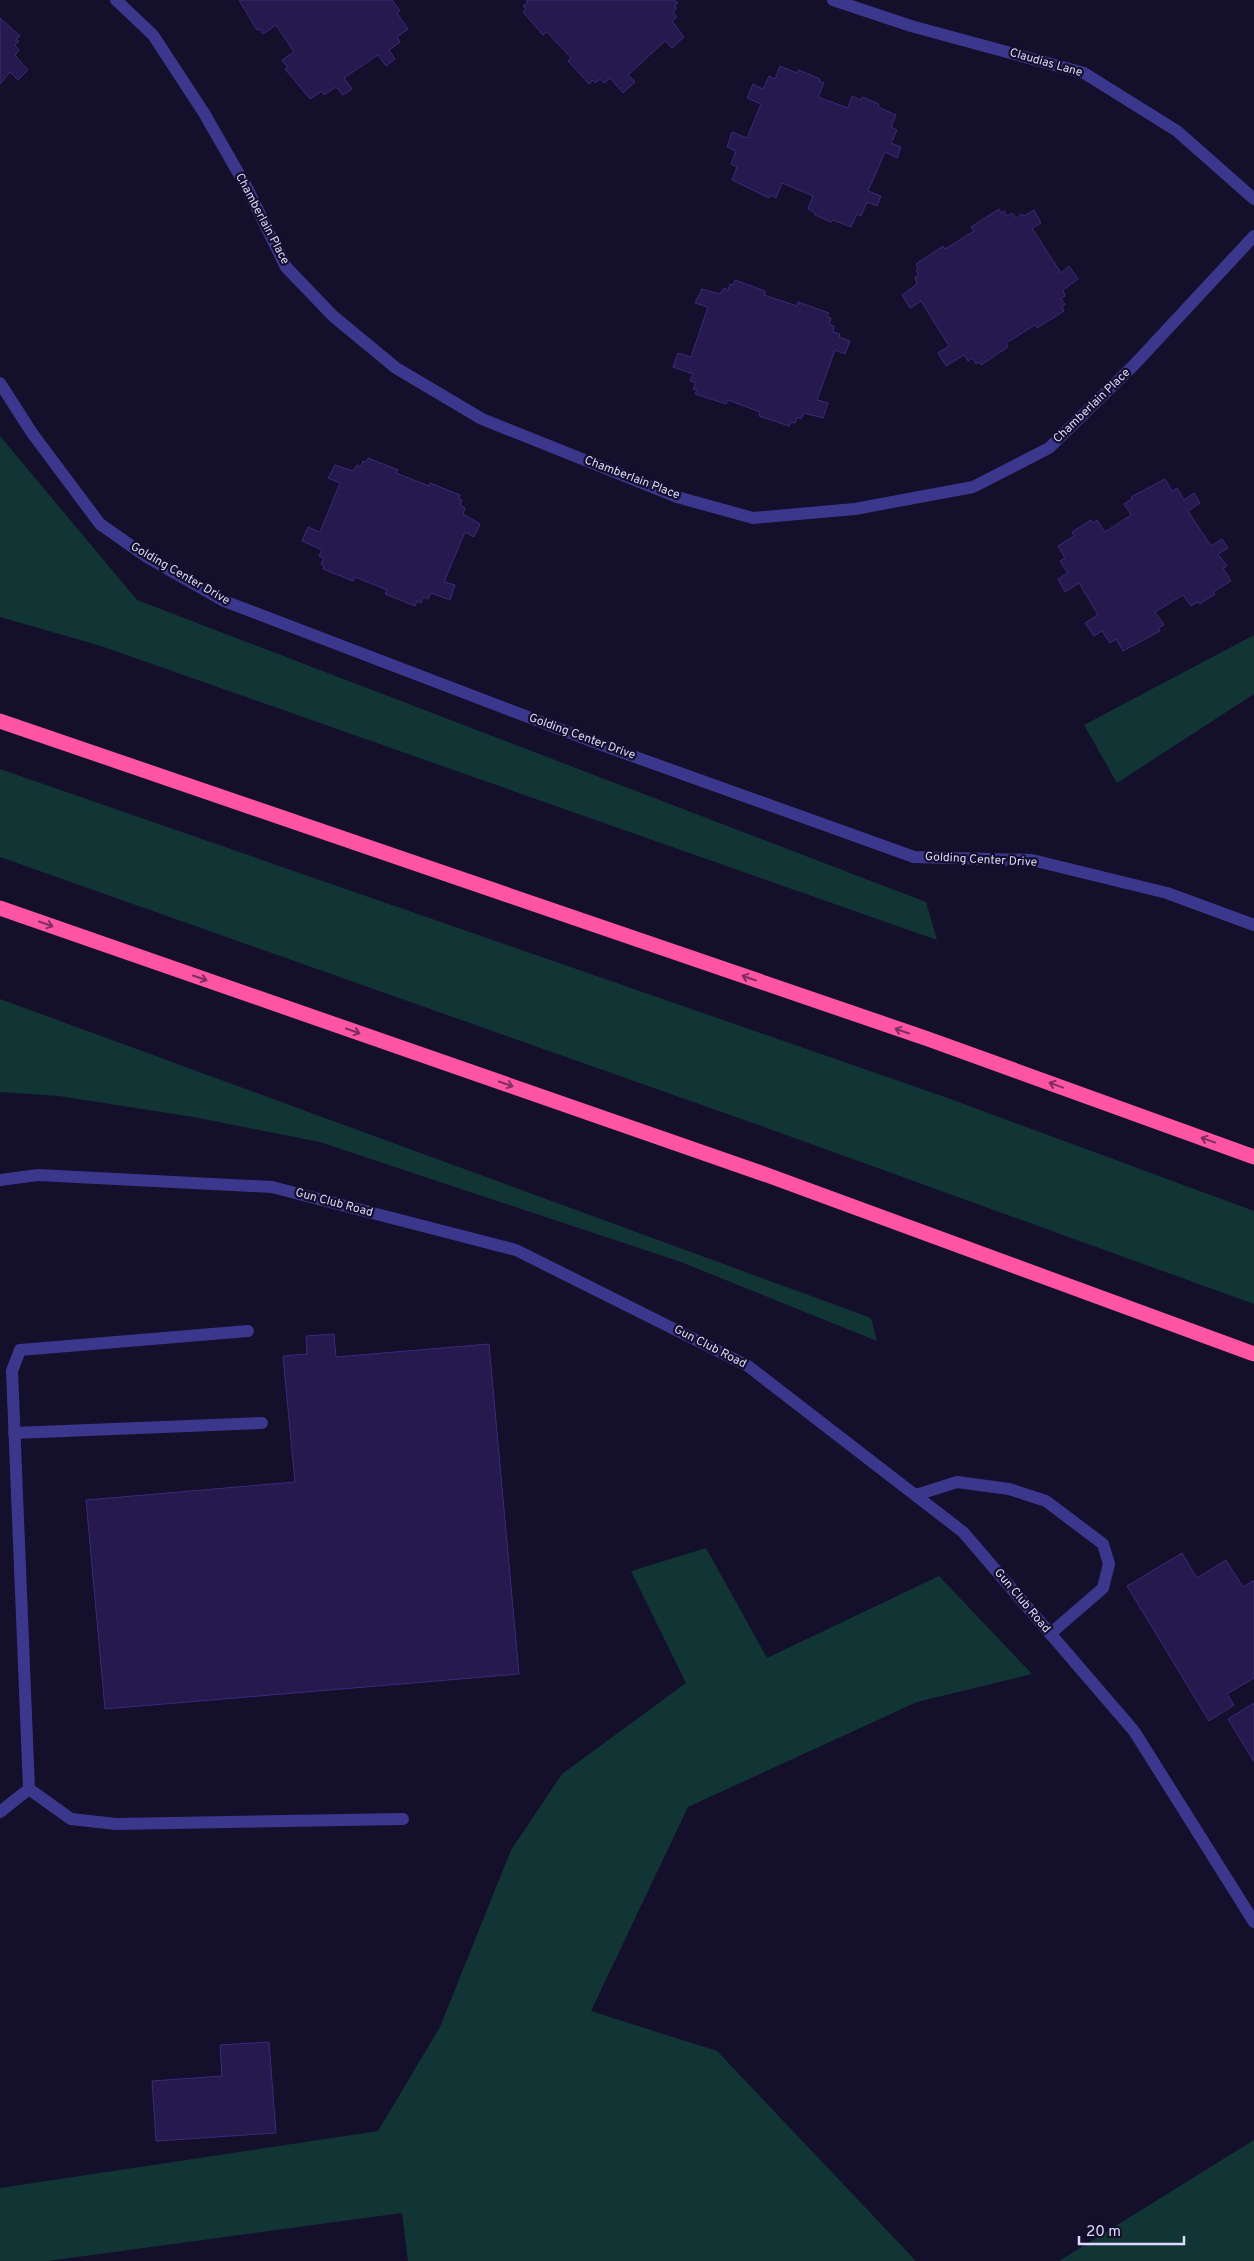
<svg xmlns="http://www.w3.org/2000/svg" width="1254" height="2261" viewBox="0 0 1254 2261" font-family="Overpass,sans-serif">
  <rect width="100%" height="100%" fill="#140f2b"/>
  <!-- green -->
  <path fill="#113534" d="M0,436L137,600L926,902L937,940L101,646L0,617Z
    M1254,635V694L1117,783L1084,725Z
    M0,769L942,1096L1254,1211V1304L750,1122L0,857Z
    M0,999L871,1318L877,1341L681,1262L320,1142L193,1117L59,1096L0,1092Z
    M706,1548L767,1658L939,1576L1032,1674L917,1702L688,1807L591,2011L717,2051L916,2261H408L402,2213L48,2261H0V2188L378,2131L440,2027L511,1850L562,1774L686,1683L631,1571Z
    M1254,2140V2261H1059Z"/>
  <!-- building -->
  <path fill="#25194d" stroke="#3b2a7b" d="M239,0H392L400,11L397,13L408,29L397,37L400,42L389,50L395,59L386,66L378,55L344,78L352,89L343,95L336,87L324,95L322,91L310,99L285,69L288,68L282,60L294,52L276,25L263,34L259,29L257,30Z
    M526,0H674L678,3L674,6L677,8L673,12L677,17L672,21L684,37L672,48L665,41L628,75L635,82L623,93L610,78L604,83L600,79L595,83L593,80L589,84L568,61L571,58L547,32L543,35L523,12L526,9L523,6L528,2Z
    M0,18L20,36L16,39L19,41L15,45L19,50L15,55L28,70L18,80L10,72L0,84Z
    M780,66L797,73L799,70L820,79L819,81L824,83L818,97L848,108L852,96L861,100L862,97L879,104L878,107L896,115L891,127L897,130L891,143L901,147L897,158L885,152L868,191L881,196L877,206L867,202L861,216L857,214L851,227L833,220L831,222L815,215V213L808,209L813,196L782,183L776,198L770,195L769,198L732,180L737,167L731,164L736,151L727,147L732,132L747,138L761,104L747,98L753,84L763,89L769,76L775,79Z
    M999,209L1001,213L1004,211L1007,216L1012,213L1016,218L1022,214L1024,216L1034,210L1041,223L1032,228L1061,273L1069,266L1078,279L1063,290L1065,296L1061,299L1065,304L1062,307L1064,311L1037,328L1035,325L1006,343L1008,347L981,365L979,362L976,364L973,358L968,361L964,355L946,366L938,353L949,346L921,301L910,308L902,295L917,284L915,277L919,275L916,270L918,268L916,264L943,246L945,249L974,231L971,227Z
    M735,280L765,291L764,295L797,306L798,302L829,313L827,317L831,318L829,324L834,326L833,332L840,334L839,337L850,341L845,354L835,350L817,400L828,403L823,418L804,413L801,419L797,417L795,423L791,422L789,426L759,416L760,412L728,400L726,404L695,394L697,390L693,389L696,383L690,381L693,374L673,367L678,353L691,357L708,307L695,303L702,289L720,294L724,288L728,290L730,284L733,285Z
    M368,458L398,470L396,473L429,486L430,483L460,495L459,499L462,500L460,505L465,508L463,514L480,524L474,537L465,532L444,582L455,585L450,600L431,593L428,599L423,597L421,603L417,601L415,606L385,594L387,590L355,577L353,581L323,569L324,566L321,564L324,558L319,556L322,550L302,541L308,527L320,532L340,483L328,478L335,465L353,471L357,465L361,467L363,461L366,462Z
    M1165,479L1172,491L1177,488L1184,500L1194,493L1200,503L1188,511L1211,546L1222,539L1228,548L1218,554L1227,566L1223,568L1231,581L1213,592L1215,594L1200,604L1198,602L1191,606L1183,595L1155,612L1164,625L1158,628L1160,631L1123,651L1116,639L1110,643L1102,631L1094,636L1085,623L1098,615L1079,583L1065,592L1058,579L1068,573L1060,561L1065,558L1058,546L1074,536L1072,532L1091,520L1093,523L1097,520L1105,532L1131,515L1124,504L1132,499L1131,497Z
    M334,1334L336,1357L489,1344L519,1674L105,1709L86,1500L295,1482L283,1356L307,1354L306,1336Z
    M1182,1553L1197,1578L1226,1560L1243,1587L1254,1580V1678L1227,1694L1234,1705L1209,1721L1127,1586Z
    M1254,1703V1762L1228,1719Z
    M269,2042L276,2133L156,2141L152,2081L222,2076L220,2045Z"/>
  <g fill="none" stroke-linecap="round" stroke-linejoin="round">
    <!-- lane -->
    <path stroke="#3b378d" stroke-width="12" d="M14,1433L262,1423
      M916,1495L957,1482L1009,1489L1046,1501L1103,1544L1109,1564L1103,1588L1050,1634
      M29,1789L71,1819L116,1824L403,1819
      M0,1812L29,1789L12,1371L20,1350L248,1331"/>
    <!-- street -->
    <path stroke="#3b378d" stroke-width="12" d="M116,0L153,35L204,113L247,188L286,267L333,316L396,368L482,419L677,497L753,518L855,509L973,487L1049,448L1134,365L1254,236
      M833,0L911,26L1084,73L1177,131L1254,199
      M0,383L32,433L100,524L147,557L224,601L599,744L914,857L1032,860L1167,893L1254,925
      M0,1180L38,1175L272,1187L516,1250L748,1366L963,1532L1134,1731L1254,1922"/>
    <!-- highway -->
    <path stroke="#ff54a3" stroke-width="15" d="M0,721L928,1039L1254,1157
      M0,908L767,1175L1254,1354"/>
  </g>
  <!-- one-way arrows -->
  <defs><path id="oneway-shaft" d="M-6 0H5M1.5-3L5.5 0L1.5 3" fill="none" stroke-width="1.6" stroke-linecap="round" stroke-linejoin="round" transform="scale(1.25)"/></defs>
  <g stroke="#7e2e61">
    <use href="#oneway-shaft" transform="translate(46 924) rotate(19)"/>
    <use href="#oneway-shaft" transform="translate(200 978) rotate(19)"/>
    <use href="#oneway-shaft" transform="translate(749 978) rotate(-161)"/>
    <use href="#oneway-shaft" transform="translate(353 1031) rotate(19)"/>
    <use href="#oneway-shaft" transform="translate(902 1031) rotate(-161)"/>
    <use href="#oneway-shaft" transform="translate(506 1084) rotate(19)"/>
    <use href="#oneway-shaft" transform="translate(1056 1085) rotate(-160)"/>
    <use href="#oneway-shaft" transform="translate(1208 1140) rotate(-160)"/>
  </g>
  <g text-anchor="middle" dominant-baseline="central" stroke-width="4.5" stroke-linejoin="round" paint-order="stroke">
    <!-- street labels -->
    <g font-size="12" fill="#ddd9ff" stroke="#140f2b">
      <text transform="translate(1046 63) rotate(16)">Claudias Lane</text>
      <text transform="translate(262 219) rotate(62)">Chamberlain Place</text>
      <text transform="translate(1092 406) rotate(-44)">Chamberlain Place</text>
      <text transform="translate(632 478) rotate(21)">Chamberlain Place</text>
      <text transform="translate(180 574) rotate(30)">Golding Center Drive</text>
      <text transform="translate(582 737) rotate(20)">Golding Center Drive</text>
      <text transform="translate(981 860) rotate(3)">Golding Center Drive</text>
      <text transform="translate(334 1203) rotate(15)">Gun Club Road</text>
      <text transform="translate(710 1347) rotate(27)">Gun Club Road</text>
      <text transform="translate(1022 1601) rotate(50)">Gun Club Road</text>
    </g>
  </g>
  <!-- scale -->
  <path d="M1079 2236v8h105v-8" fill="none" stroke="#ddd9ff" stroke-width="2.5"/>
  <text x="1086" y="2236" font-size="15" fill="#ddd9ff" stroke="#140f2b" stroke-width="4" paint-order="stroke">20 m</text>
</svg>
